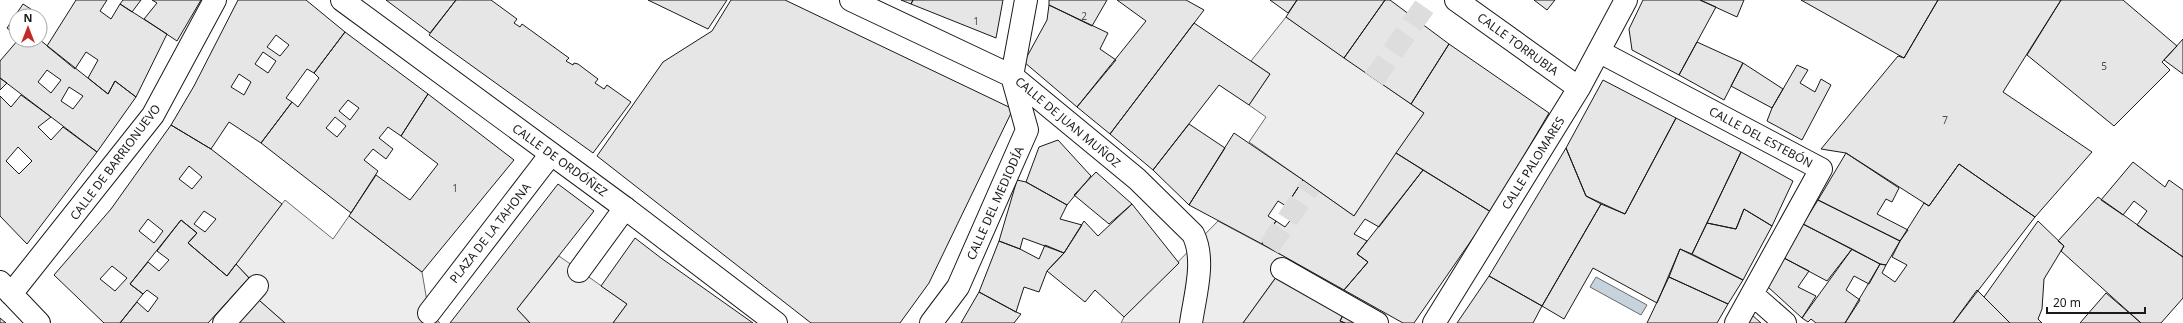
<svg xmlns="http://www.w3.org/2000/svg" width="2183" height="323" viewBox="0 0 2183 323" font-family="'Noto Sans',sans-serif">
  <rect width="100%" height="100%" fill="#fff"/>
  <!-- parking -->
  <path fill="#ededed" stroke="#6a6a6a" d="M1286,17L1424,113L1354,216L1249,142L1266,117L1249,105L1270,74L1251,61Z
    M285,200L333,239L349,216L422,272L429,313L440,323H285L252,294L257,286L236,264Z
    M1218,221L1289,259L1243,323H1121L1124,317Z
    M559,256L627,304L613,323H530L517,309Z"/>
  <!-- water -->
  <path fill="#c6d2dc" stroke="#6a6a6a" d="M1596,277L1647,305L1641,315L1590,287Z"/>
  <!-- building -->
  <path fill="#e6e6e6" stroke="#1a1a1a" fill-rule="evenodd" d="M76,0H107L100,11L111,19L120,4L167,34L136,97L115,81L108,94L88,78L98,60L86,52L75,69L47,46Z
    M123,0H141L132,12L120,4Z
    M152,0H201L177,41L144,19L157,3Z
    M238,0H306L345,32L314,73L307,69L286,98L292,102L261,143L229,122L211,149L171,125L194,86ZM276,35L289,45L280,56L267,47ZM263,52L276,61L268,73L255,64ZM239,74L251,82L244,95L231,87Z
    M386,0H456L430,33Z
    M456,0H491L517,19L514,23L520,27L522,24L569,58L566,61L573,65L574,63L578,64L598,79L595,83L604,89L607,85L631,102L593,153L429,35Z
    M648,0H727L708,29Z
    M731,0H785L1013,109L929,283L900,323H811L597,156L663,62L712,31Z
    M901,0H913L911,4Z
    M913,0H1003L996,38L911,4Z
    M1049,0H1107L1092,26L1049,5Z
    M1117,0H1186L1204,10L1110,134L1077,107L1146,21Z
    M1270,0H1297L1288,13Z
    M1297,0H1385L1344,58L1286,17Z
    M1385,0H1390L1449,44L1411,104L1344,58Z
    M1534,0H1555L1547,10Z
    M1643,0H1700L1716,7L1679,75L1632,50L1629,29Z
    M1700,0H1744L1737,17Z
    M1801,0H1938L1904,58Z
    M1938,0H2061L2003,92L2092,152L2035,217L1959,164L1929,206L1846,153L1821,149L1898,56L1904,58Z
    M2061,0H2123L2177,46L2162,62L2170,70L2114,126L2027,55Z
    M23,4L40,15L16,16V35L7,28Z
    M1049,5L1108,33L1100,49L1116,60L1077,107L1024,62L1047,20Z
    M1194,23L1270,74L1249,105L1219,85L1153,170L1110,134Z
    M345,32L428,94L401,136L388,127L379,138L393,149L386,159L373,149L364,160L378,171L351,213L261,143L292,102L298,107L319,78L314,73ZM348,100L359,108L350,120L339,111ZM335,117L346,126L337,137L326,128Z
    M2183,39V74L2164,60Z
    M18,40H40L108,94L115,81L136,97L97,152L0,78V61ZM47,70L61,80L51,93L38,82ZM69,87L83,96L73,109L61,101Z
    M1697,42L1743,63L1724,100L1679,75Z
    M1449,44L1549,113L1491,212L1396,153L1424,113L1411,104Z
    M1743,63L1783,89L1772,108L1731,86Z
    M1797,65L1808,70L1800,83L1815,92L1821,79L1831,85L1802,140L1767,121L1772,108Z
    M0,78L7,83L0,90Z
    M1603,80L1676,118L1625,214L1586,196L1566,148Z
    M428,94L514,160L422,272L349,216L376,175L410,200L438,164L401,136Z
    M21,95L51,117L38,127L51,140L63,127L97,152L27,244L0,216V96L11,107ZM18,147L32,161L19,174L6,161Z
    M1676,118L1741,152L1692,254L1680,249L1657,303L1593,268L1564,319L1542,306L1601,204L1625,214Z
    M1189,124L1225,148L1189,205L1153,170Z
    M171,125L211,149L282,204L227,276L188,243L197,233L181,220L130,284L143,294L120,323H104L54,275L111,209ZM189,166L202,177L192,189L179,179ZM204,211L216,219L205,232L194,224ZM148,219L163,231L154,243L139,231ZM112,266L127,278L115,291L100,279Z
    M1234,133L1303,180L1286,206L1278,201L1268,216L1276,221L1262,244L1189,205Z
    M1058,140L1091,176L1067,205L1026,182L1039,147Z
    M1566,148L1586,196L1601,204L1542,306L1489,276Z
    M1741,152L1793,181L1772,226L1744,209L1736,229L1707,223Z
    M1396,153L1423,170L1379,227L1365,219L1354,234L1367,241L1357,254L1368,262L1344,290L1262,244L1276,221L1285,227L1296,213L1286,206L1303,180L1354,216Z
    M1846,153L1899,188L1892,202L1886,199L1877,214L1908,230L1900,241L1818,200Z
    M2133,162L2165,187L2169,180L2183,190V257L2137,225L2147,211L2134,201L2123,215L2101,200Z
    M1959,164L2035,217L1953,323H1845L1880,264L1886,265L1882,273L1895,282L1907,265L1892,257L1900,241L1924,203L1929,206Z
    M1423,170L1491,212L1414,323H1403L1344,290L1368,262L1357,254Z
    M1096,172L1132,204L1109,224L1074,195Z
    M1017,180L1026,182L1067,205L1060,219L1082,225L1064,253L1023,238L1020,249L999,241Z
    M558,184L594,211L517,309L530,323H450Z
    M2098,197L2183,257V298L2161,323H2141L2061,251L2064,246L2058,241Z
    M1818,200L1900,241L1886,265L1880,264L1803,224Z
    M1132,204L1179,263L1124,317L1095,290L1085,302L1047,271L1064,253L1084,221L1098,236Z
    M1744,209L1772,226L1743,280L1692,254L1707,223L1736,229Z
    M181,220L197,233L188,243L227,276L236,264L249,278L208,323H120L137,302L148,312L158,298L147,290L143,294L130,284L148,262L159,271L169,260L157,251Z
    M2038,221L2064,246L2044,279L2042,309L2038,319L2042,323H2010L1984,297Z
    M1803,224L1852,249L1827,281L1784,258Z
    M635,238L661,258L753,323H613L627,304L601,286Z
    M999,241L1020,249L1039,259L1045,245L1064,253L1047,271L1039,292L1024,287L1016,312L979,292Z
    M1680,249L1743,280L1728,304L1669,277Z
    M1852,249L1880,264L1869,284L1854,276L1846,290L1860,300L1845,323H1816L1811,319L1808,322L1802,318Z
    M1784,258L1809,271L1798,287L1816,296L1802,318L1768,287Z
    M1277,276L1343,315L1340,321L1345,323H1243Z
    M1489,276L1542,306L1533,323H1457Z
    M1669,277L1728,304L1717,323H1647Z
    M1977,290L2010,323H1953Z
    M979,292L1016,312L1021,314L1014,323H961Z
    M2106,293L2141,323H2080Z
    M252,294L285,323H225Z
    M1751,314L1761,323H1746Z
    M1343,315L1357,323H1345L1340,321Z
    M0,318L6,323H0Z"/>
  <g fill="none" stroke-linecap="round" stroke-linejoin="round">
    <!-- pedestrian-tunnel -->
    <path stroke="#ddd" stroke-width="22" stroke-dasharray="22 11" stroke-linecap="butt" d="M1374,79L1429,0
      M1269,247L1310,186"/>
    <defs>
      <path id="pedestrian" d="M851,0L1012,76L1137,179L1193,234C1206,260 1195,295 1191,323
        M1600,52L1821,169L1752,294L1785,323
        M1282,269L1377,323
        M579,271L625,208L776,323
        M429,313L551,154
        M224,323L257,286
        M931,323L958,287L1027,130L1012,76L1026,0
        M1736,323L1752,294"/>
      <path id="minor" d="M342,0L625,208
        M1456,0L1579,88
        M0,282L39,323
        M11,294L153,115L215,0
        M1434,323L1579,88L1626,0"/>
    </defs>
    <!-- pedestrian casing -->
    <use href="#pedestrian" stroke="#1a1a1a" stroke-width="24"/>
    <!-- minor casing -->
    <use href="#minor" stroke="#1a1a1a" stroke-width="24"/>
    <!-- pedestrian -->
    <use href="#pedestrian" stroke="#fff" stroke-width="22"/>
    <!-- minor -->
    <use href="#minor" stroke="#fff" stroke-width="22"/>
  </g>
  <g text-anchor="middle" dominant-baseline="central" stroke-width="3" stroke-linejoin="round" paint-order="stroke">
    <!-- number labels -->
    <g font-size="10" fill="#4d4d4d">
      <text x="1084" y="16">2</text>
      <text x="976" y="21">1</text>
      <text x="2104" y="66">5</text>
      <text x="1945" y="120">7</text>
      <text x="455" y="188">1</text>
    </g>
    <!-- street labels -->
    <g font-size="12" fill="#1a1a1a" stroke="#fff">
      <text transform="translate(1518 44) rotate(36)">CALLE TORRUBIA</text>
      <text transform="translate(1068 122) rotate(40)">CALLE DE JUAN MUÑOZ</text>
      <text transform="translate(1761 137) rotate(28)">CALLE DEL ESTEBÓN</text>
      <text transform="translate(560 160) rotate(36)">CALLE DE ORDÓÑEZ</text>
      <text transform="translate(115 162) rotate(-53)">CALLE DE BARRIONUEVO</text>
      <text transform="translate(1533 163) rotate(-58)">CALLE PALOMARES</text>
      <text transform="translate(995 203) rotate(-66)">CALLE DEL MEDIODÍA</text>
      <text transform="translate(490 233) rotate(-52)">PLAZA DE LA TAHONA</text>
    </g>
  </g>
  <!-- north arrow -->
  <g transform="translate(28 28)"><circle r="19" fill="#ffffff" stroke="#a3a3a3"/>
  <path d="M0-3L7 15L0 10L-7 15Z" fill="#c62828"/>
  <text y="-6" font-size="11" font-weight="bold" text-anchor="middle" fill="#1a1a1a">N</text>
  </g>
  <!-- scale -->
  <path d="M2047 307v6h98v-6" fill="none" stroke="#1a1a1a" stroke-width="2"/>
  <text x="2053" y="307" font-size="12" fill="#1a1a1a" stroke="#ffffff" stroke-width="3" paint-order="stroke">20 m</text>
</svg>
